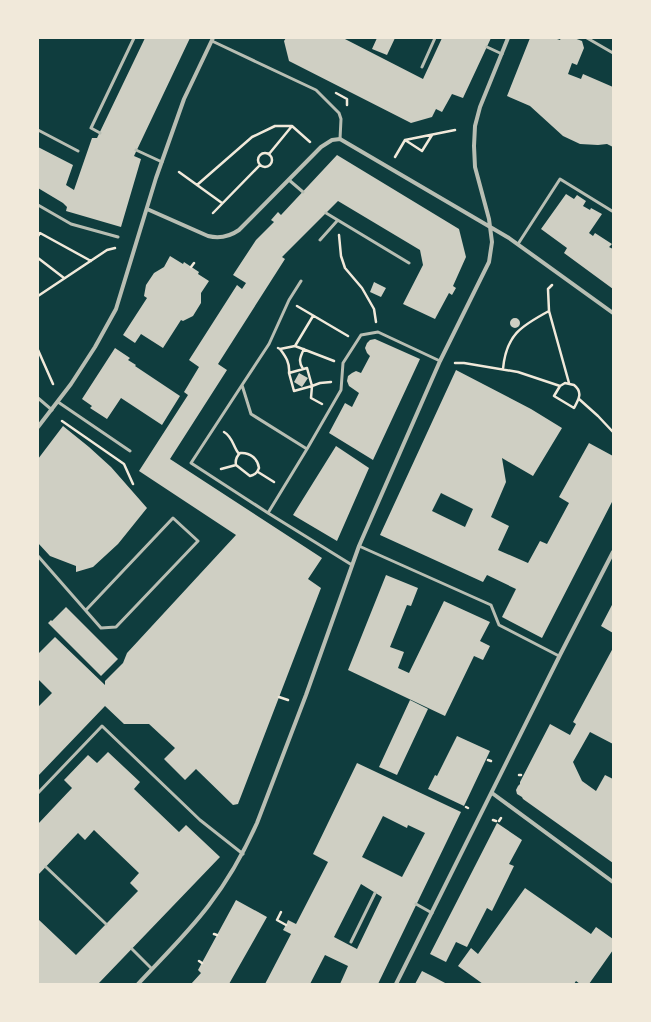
<svg xmlns="http://www.w3.org/2000/svg" width="651" height="1022" viewBox="0 0 651 1022" font-family="Roboto,sans-serif">
  <rect width="100%" height="100%" fill="#0f3d3e"/>
  <!-- building -->
  <path fill="#cfcfc3" fill-rule="evenodd" d="M145,38H190L134,156L141,159L121,227L66,211L67,207L63,203L38,188V147L73,165L66,185L74,190L92,138H97Z
    M286,38H343L423,79L442,38H491L463,98L452,94L442,112L436,109L432,117L411,123L289,61L284,41Z
    M377,38H395L387,55L372,49Z
    M530,38H554L560,40L561,38H574L582,41L584,48L577,65L572,63L568,74L581,79L583,74L613,87V147L607,144L598,145L580,144L563,136L530,106L507,96Z
    M337,155L459,229L466,257L453,286L456,288L452,295L449,293L435,319L403,304L423,265L420,250L338,201L282,257L285,259L218,364L227,370L170,459L322,558L308,579L321,588L238,804L233,805L196,769L185,780L164,759L175,748L149,724H124L105,706L38,776V707L52,693L38,679V654L55,637L105,685V681L123,663L127,653L236,535L139,471L188,395L184,392L199,367L189,360L237,285L242,289L246,283L233,275L256,240L274,222L271,220L278,212L281,215Z
    M566,194L574,199L577,195L586,201L583,206L590,210L591,208L602,214L589,233L593,236L595,233L612,244L609,247L613,249V289L564,253L567,248L541,229Z
    M170,256L183,264L184,262L199,272L198,274L209,281L201,293V303L193,316L183,321L181,320L163,348L141,334L135,343L123,335L147,298L144,296L146,285L154,273L164,267Z
    M374,282L386,288L381,297L370,292Z
    M510 323a5 5 0 1 1 10 0a5 5 0 1 1-10 0Z
    M375,339L420,359L373,460L329,433L345,403L352,407L359,393L349,386L347,381L348,376L352,373L356,371L361,373L370,356L367,353L365,348L367,343L370,340Z
    M115,348L130,358L128,360L136,365L135,366L180,396L162,425L121,398L107,419L90,408L92,406L82,399Z
    M456,370L531,409L562,428L533,476L502,458L506,482L491,517L509,526L498,550L528,563L540,541L547,544L569,503L559,497L589,443L613,456V500L542,638L502,617L516,589L487,575L483,582L380,535ZM441,493L473,509L465,527L432,511Z
    M299,373L308,378L302,387L294,382Z
    M63,426L89,447L111,467L147,508L118,544L93,567L76,572V566L50,556L38,543V459Z
    M336,446L369,468L337,541L293,515Z
    M386,575L418,588L411,606L407,605L390,647L404,652L398,668L409,673L444,601L490,622L480,641L490,646L483,660L474,656L445,716L348,670Z
    M613,603V633L601,626Z
    M66,607L118,659L101,676L48,623L51,620L52,621Z
    M613,648V744L590,732L573,762L582,781L596,791L605,775L613,779V863L523,799L522,797L517,794L516,790L518,786L520,784V782L550,724L570,735L576,724L573,722Z
    M410,700L428,709L397,775L379,767Z
    M457,736L490,751L464,806L428,789L435,775L437,776Z
    M108,752L140,782L134,789L179,832L186,825L220,857L98,984H38V919L76,955L138,891L130,883L139,873L94,830L85,840L78,833L38,875V824L72,788L64,780L88,755L97,763Z
    M357,763L461,812L378,984H340L348,966L325,955L310,984H265L291,934L283,930L286,925L288,920L296,924L328,862L313,854ZM383,816L407,828L408,825L425,833L402,877L362,857ZM361,884L382,897L357,949L334,937Z
    M497,823L522,840L509,864L514,866L492,911L487,908L467,947L456,942L446,962L430,954Z
    M525,888L591,934L596,927L613,939V950L589,984H580L576,981L574,984H483L458,966L471,948L478,954Z
    M236,900L267,917L229,984H191L201,973L198,970Z
    M422,971L432,976L447,984H415Z"/>
  <g fill="none" stroke-linecap="round" stroke-linejoin="round">
    <!-- path -->
    <path stroke="#f1e9da" stroke-width="2.5" d="M336,93L347,99V105
      M405,140L455,130
      M258 160a7 7 0 1 1 14 0a7 7 0 1 1-14 0Z
      M269,154L292,126
      M395,157L405,140L422,151L432,135
      M179,172L222,203
      M197,185L252,137L275,126H292L310,142
      M213,213L260,165
      M339,235L341,256L345,268L362,288L374,309L376,322
      M38,236L40,233L91,261
      M38,258L64,278
      M191,267L194,263
      M552,285L548,289L549,311L569,383
      M38,296L107,250L115,248
      M297,306L348,336
      M295,346L334,361
      M278,348L280,349L295,346L313,316
      M280,349C286,357 290,363 289,373
      M38,350L53,384
      M455,363H464L518,372L560,386
      M307,368L312,386L294,391L289,373Z
      M303,369C298,362 300,357 304,349
      M503,369C506,335 521,326 549,311
      M565,383L574,385C583,392 579,399 574,408L554,396L560,386Z
      M579,399L598,416L613,432
      M322,404L311,398L312,386L320,383L331,382
      M62,421L124,464L133,484
      M224,432C233,437 233,447 239,454
      M240,453C250,452 258,459 259,468C257,473 255,475 250,476L236,465C235,460 236,457 240,453Z
      M221,469L236,465
      M258,472L274,482
      M279,697L288,700
      M488,760L491,761
      M519,775H521
      M466,807L468,808
      M493,820L496,821
      M499,821L501,818
      M281,912L277,920L286,925
      M214,934L217,935
      M199,961L202,963"/>
    <!-- service -->
    <path stroke="#b8beb3" stroke-width="3" d="M587,38L613,53
      M212,41L316,90L339,113L341,119L340,139
      M487,47L502,54
      M422,67L435,38
      M38,130L78,151
      M100,133L91,128L134,38
      M136,150L162,162
      M289,180L303,192
      M38,205L71,224L118,237
      M326,213L409,263
      M320,240L337,221
      M518,244L560,179L612,211
      M242,385L191,463L268,513L352,565
      M38,398L52,410
      M58,402L130,451
      M307,449L341,390L343,363L361,335L378,332L440,361
      M268,513L307,449L251,414L242,385L269,344L289,300L301,281
      M359,546L491,605L499,625L559,656
      M38,556L101,628L116,627L198,541L173,518L86,610
      M38,793L102,726L200,820L243,854
      M46,867L106,924
      M416,904L432,913
      M351,942L375,893
      M132,949L152,969"/>
    <!-- minor -->
    <path stroke="#b8beb3" stroke-width="4" d="M147,209L208,236C220,239 229,237 239,230L321,147L332,140L340,139L509,238L613,313
      M38,427L71,384L95,347L116,309L156,178L184,99L213,38
      M492,793L613,882
      M138,984C162,958 188,933 209,905C229,879 244,852 257,823L306,695L359,546L440,361L489,262L492,242L489,219L475,167L474,146L475,126L480,107L508,38
      M396,984L560,655L613,552"/>
  </g>
  <!-- border -->
  <rect width="651" height="1022" fill="none" stroke="#f1e9da" stroke-width="78"/>
</svg>
